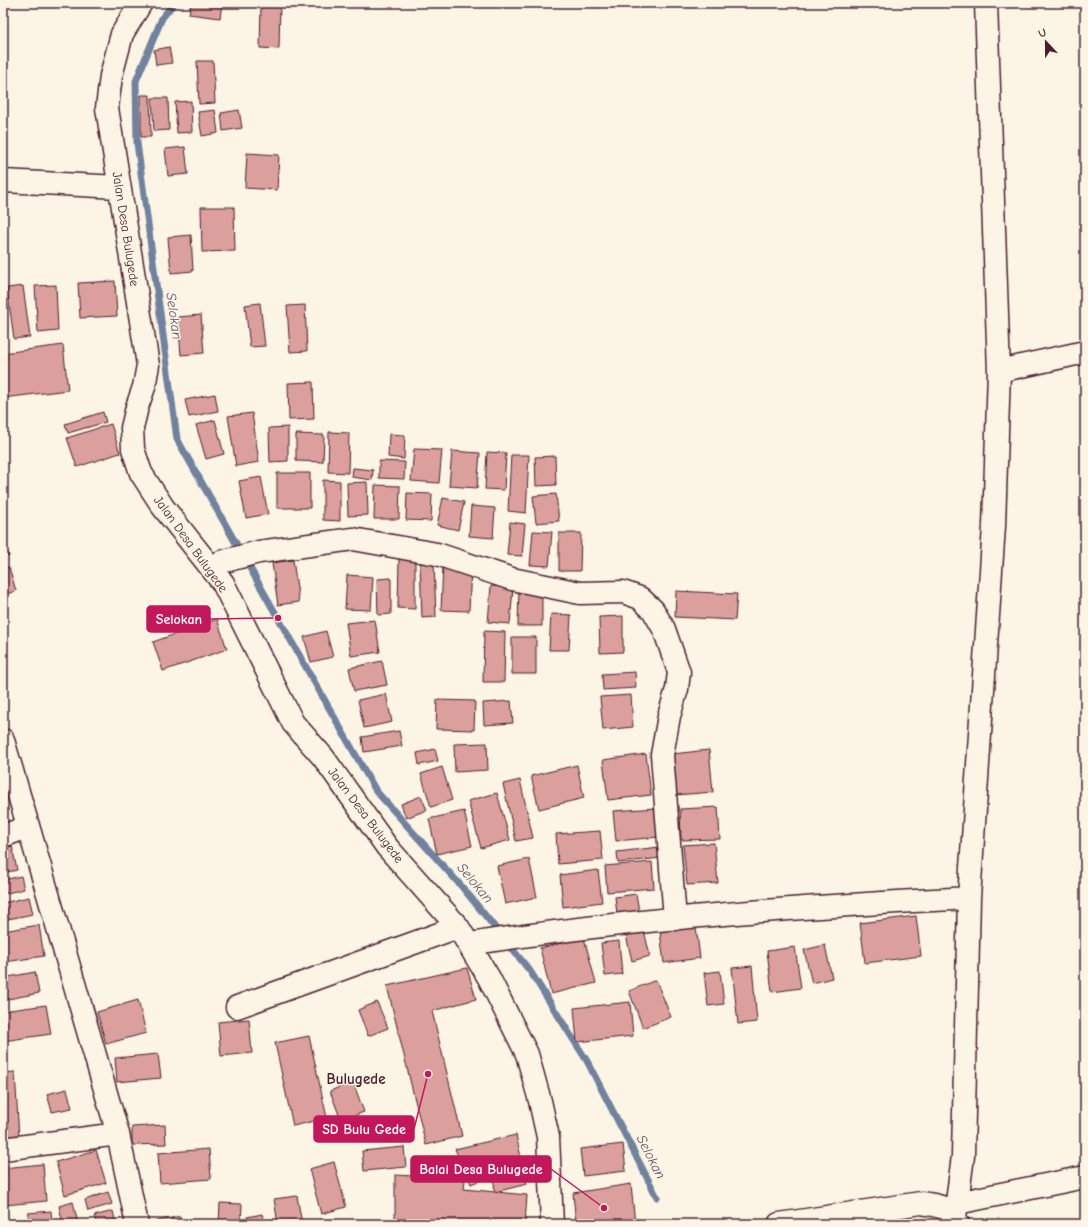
<svg xmlns="http://www.w3.org/2000/svg" width="1088" height="1227" viewBox="0 0 1088 1227" font-family="'Comic Neue',sans-serif">
  <rect width="100%" height="100%" fill="#fcf5e5"/>
  <filter id="ink" filterUnits="userSpaceOnUse"><feTurbulence type="fractalNoise" baseFrequency=".025" numOctaves="2"/><feDisplacementMap in="SourceGraphic" scale="8" xChannelSelector="R" yChannelSelector="G"/><feConvolveMatrix kernelMatrix="1 2 1 2 8 2 1 2 1" color-interpolation-filters="sRGB"/></filter>
  <g filter="url(#ink)">
    <g fill="none" stroke-linecap="round" stroke-linejoin="round">
      <!-- stream -->
      <path stroke="#71829e" stroke-width="7" d="M174,3L162,18L136,81L137,143L177,439L376,791L463,888L530,971L587,1061L657,1197"/>
    </g>
    <!-- building -->
    <path fill="#dba09e" stroke="#4a1f2b" d="M191,3H222L220,18L189,14Z
      M261,4H280L279,49L260,48Z
      M169,47L172,63L156,65L154,50Z
      M197,61H213L215,103L199,104Z
      M141,95H150L151,137H141Z
      M152,98H168L169,130L154,131Z
      M191,101L192,132L177,133L175,102Z
      M215,110L218,133L202,136L198,112Z
      M239,110L242,128L223,131L221,113Z
      M185,147L188,174L168,176L165,149Z
      M247,153L279,155L277,190L245,188Z
      M201,207H234L235,251L202,252Z
      M191,235L193,271L171,273L168,237Z
      M115,281L117,316L80,318L78,283Z
      M56,285L58,331L38,333L35,286Z
      M23,286L30,337L14,339L7,288Z
      M260,303L265,346L250,347L245,305Z
      M305,305L307,351L290,352L287,306Z
      M201,315L204,353L181,355L178,317Z
      M63,345L68,390L3,398V353Z
      M313,382L314,419L289,420L288,383Z
      M215,394L218,411L189,417L185,400Z
      M103,412L106,422L68,433L65,424Z
      M252,413L259,462L236,466L228,416Z
      M215,420L224,454L206,459L196,425Z
      M111,424L120,453L77,467L67,438Z
      M288,427V461L270,462L269,428Z
      M329,432L349,433L348,473L328,472Z
      M296,434L324,435L323,462L296,461Z
      M389,434L405,435L404,459L388,457Z
      M414,449L442,450L439,483L411,481Z
      M452,451L480,453L477,488L449,486Z
      M487,452L506,453L504,490L485,489Z
      M511,455H529L526,513L508,511Z
      M555,456L556,485L536,486L535,457Z
      M379,461L405,462L404,479L379,478Z
      M353,468L373,470L372,480L352,477Z
      M277,473H310V508H277Z
      M261,477L268,514L246,518L239,481Z
      M323,480L340,481V521L323,520Z
      M367,482L368,515L348,516L347,483Z
      M375,485L400,486L399,519H374Z
      M407,493L432,494L431,521L406,520Z
      M556,494L559,521L536,523L533,496Z
      M443,498L464,502L458,530L437,525Z
      M471,506L495,508L493,538L469,536Z
      M510,522L525,524L522,556L507,555Z
      M533,531L552,532L549,566L530,565Z
      M559,533H581L580,571H559Z
      M3,541L9,556L3,558Z
      M399,558L415,559V609L398,608Z
      M293,560L299,602L278,605L272,563Z
      M420,563H434L436,617L422,618Z
      M443,565L471,566L469,611L441,610Z
      M9,567L16,591L3,595V568Z
      M347,575L373,577L371,610L345,609Z
      M391,578V614L378,615L377,579Z
      M491,586L513,588L510,624L488,622Z
      M519,587H542V626H518Z
      M676,591L737,594L735,620L675,617Z
      M551,614L571,615L569,650H549Z
      M623,616V652L600,653L599,617Z
      M217,619L227,649L163,671L153,642Z
      M375,620L380,652L351,656L346,623Z
      M326,631L333,657L311,662L304,637Z
      M484,631L505,632L504,682H483Z
      M512,637H536V674H512Z
      M382,661L387,685L354,691L349,668Z
      M635,672L636,688L603,690L602,674Z
      M386,694L392,722L364,728L358,700Z
      M631,695L633,727L603,730L600,697Z
      M437,700L475,701L474,730L436,729Z
      M511,701L513,723L484,725L483,703Z
      M399,731L402,746L364,752L362,737Z
      M487,743L488,770L455,772L454,744Z
      M435,749L438,761L419,765L417,753Z
      M709,750L713,792L676,795L672,754Z
      M646,754L651,795L608,800L603,760Z
      M577,765L584,798L539,809L531,776Z
      M442,767L452,800L431,807L421,774Z
      M520,780L533,838L516,841L503,784Z
      M497,793L510,840L481,848L468,801Z
      M421,796L427,810L406,818L401,804Z
      M718,807L720,839L681,840L680,809Z
      M656,808L659,837L616,841L613,811Z
      M464,811L472,846L437,854L429,819Z
      M600,831L603,860L558,864L556,834Z
      M714,843L718,883L687,885L683,845Z
      M12,846L17,870L3,873V848Z
      M668,846L669,857L618,863L617,852Z
      M529,859L537,897L505,904L497,866Z
      M652,862L654,888L607,892L605,866Z
      M598,870L602,902L563,907L560,875Z
      M21,876L24,889L3,894V880Z
      M636,894L639,911L617,914L615,897Z
      M29,897L33,914L3,920V903Z
      M916,916L921,956L865,963L860,923Z
      M39,925L44,956L5,962L3,931Z
      M643,926L650,956L632,961L625,931Z
      M696,927L700,958L664,963L660,932Z
      M584,938L596,983L551,994L540,948Z
      M619,941L622,974L605,976L601,943Z
      M825,945L832,978L812,983L804,950Z
      M795,947L801,988L772,992L767,951Z
      M752,966L757,1022L738,1024L732,968Z
      M467,968L476,999L432,1011L462,1136L426,1145L387,986Z
      M720,971L724,1004L708,1006L704,973Z
      M35,972L39,993L3,1000V978Z
      M656,980L671,1017L643,1028L629,991Z
      M138,1000L146,1033L106,1044L97,1012Z
      M377,1002L388,1028L368,1036L358,1010Z
      M630,1002L633,1036L577,1042L574,1008Z
      M46,1005L51,1034L3,1041V1011Z
      M249,1019L252,1053L221,1056L218,1022Z
      M309,1036L327,1118L293,1126L275,1043Z
      M158,1054L161,1078L117,1082L115,1058Z
      M15,1072L19,1138L3,1139V1073Z
      M353,1082L364,1112L341,1120L330,1091Z
      M67,1089L72,1108L52,1112L47,1094Z
      M165,1125L166,1144L132,1145V1127Z
      M516,1135L527,1184L495,1192L493,1175L471,1184L455,1149Z
      M623,1144L626,1171L583,1176L580,1149Z
      M404,1147L406,1167L364,1171L362,1151Z
      M209,1149L211,1179L160,1183L158,1153Z
      M96,1150L106,1183L65,1195L56,1162Z
      M334,1162L346,1207L321,1214L309,1169Z
      M43,1164L46,1201L5,1205L3,1168Z
      M395,1175L451,1178L465,1180L464,1189L527,1195L525,1224H395Z
      M631,1184L635,1224H576L573,1193Z
      M108,1192L112,1204L88,1211L85,1200Z
      M297,1196L302,1224H278L274,1199Z
      M73,1202L78,1224H63L59,1206Z
      M220,1203L242,1204L241,1224H219Z
      M51,1211L52,1222L29,1224L28,1213Z
      M113,1211L116,1224H97L94,1216Z
      M262,1214L265,1224H248L247,1217Z
      M180,1216L182,1224H149V1223Z"/>
    <g fill="none" stroke-linecap="round" stroke-linejoin="round">
      <defs>
        <path id="street" d="M141,3L122,34L111,76L107,108L148,365L144,387L137,407L132,428L133,449L141,473L163,507L223,583L293,723L323,757L387,847L458,927L489,978L527,1054L540,1101L548,1137L552,1224
          M3,181L119,187
          M999,371L1085,352
          M212,567L221,562L259,552L353,539L437,554L512,579L580,593L623,592L640,598L653,610L664,629L679,672L677,689L669,716L662,755L675,919
          M3,740L118,1134L137,1224
          M3,836L27,827
          M469,944C634,918 802,907 969,898
          M237,1007L458,927
          M3,1149L118,1134
          M957,1203L1085,1177
          M955,1217L963,1156L969,898L994,526L999,371L986,3
          M779,1224L921,1203C937,1205 952,1207 958,1224"/>
      </defs>
      <!-- street casing -->
      <use href="#street" stroke="#4a1f2b" stroke-width="25"/>
      <!-- street -->
      <use href="#street" stroke="#fcf5e5" stroke-width="22"/>
    </g>
  </g>
  <g text-anchor="middle" dominant-baseline="central" stroke-width="3" stroke-linejoin="round" paint-order="stroke">
    <!-- street labels -->
    <g font-size="13" fill="#4a1f2b" stroke="#fcf5e5">
      <text transform="translate(126 229) rotate(81)">Jalan Desa Bulugede</text>
      <text transform="translate(191 544) rotate(54)">Jalan Desa Bulugede</text>
      <text transform="translate(366 815) rotate(53)">Jalan Desa Bulugede</text>
    </g>
    <!-- water labels -->
    <g font-size="14" font-style="italic" fill="#5e5164" stroke="#fcf5e5">
      <text transform="translate(174 316) rotate(82)">Selokan</text>
      <text transform="translate(475 883) rotate(50)">Selokan</text>
      <text transform="translate(651 1157) rotate(63)">Selokan</text>
    </g>
    <!-- quarter labels -->
    <g font-size="15" font-weight="bold" fill="#4a1f2b" stroke="#fcf5e5">
      <text x="356" y="1079">Bulugede</text>
    </g>
  </g>
  <!-- callouts -->
  <path fill="none" stroke="#c2185b" stroke-width="1.5" d="M278 618L210 619M428 1074L414 1129M604 1208L551 1169"/>
  <g fill="#c2185b" stroke="#fcf5e5" stroke-width="1.5">
    <circle cx="278" cy="618" r="4"/>
    <circle cx="428" cy="1074" r="4"/>
    <circle cx="604" cy="1208" r="4"/>
  </g>
  <g fill="#c2185b" stroke="#c2185b" stroke-width="1.5">
    <rect x="147" y="606" width="63" height="26" rx="4"/>
    <rect x="314" y="1116" width="100" height="26" rx="4"/>
    <rect x="411" y="1156" width="140" height="26" rx="4"/>
  </g>
  <g font-size="14" text-anchor="middle" font-weight="bold" fill="#fff">
    <text x="179" y="624">Selokan</text>
    <text x="364" y="1134">SD Bulu Gede</text>
    <text x="481" y="1174">Balai Desa Bulugede</text>
  </g>
  <!-- margin -->
  <rect width="1088" height="1227" fill="none" stroke="#fcf5e5" stroke-width="16"/>
  <rect x="8" y="8" width="1072" height="1211" fill="none" stroke="#4a1f2b" stroke-width="1.5" filter="url(#ink)"/>
  <!-- north arrow -->
  <g transform="translate(1046 42) rotate(338)" stroke="#fcf5e5" stroke-width="3" paint-order="stroke">
  <path d="M0-3L7 15L0 10L-7 15Z" fill="#4a1f2b"/>
  <text y="-6" font-size="11" font-weight="bold" text-anchor="middle" fill="#4a1f2b">U</text>
  </g>
</svg>
